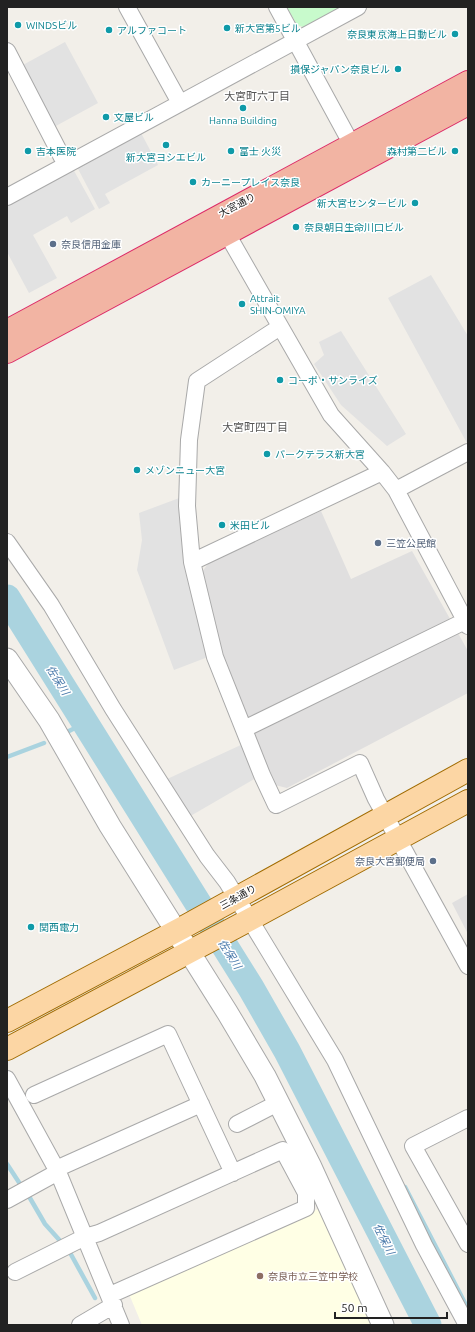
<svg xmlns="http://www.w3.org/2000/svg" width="475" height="1332" viewBox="0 0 475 1332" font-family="Ubuntu,'Noto Sans JP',sans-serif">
  <rect width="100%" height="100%" fill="#f2efe9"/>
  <!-- residential -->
  <path fill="#e0dfdf" d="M321,511L351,579L412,551L468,651V693L287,788L275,785L226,668L202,572L210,561Z
    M468,894V934L452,903Z"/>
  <!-- education -->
  <path fill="#ffffe5" d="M318,1209L372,1325H142L129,1294Z"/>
  <!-- park -->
  <path fill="#c8facc" d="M287,7H341L340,9L306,28L297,25Z"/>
  <!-- parking -->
  <path fill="#e2e2e2" d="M65,42L98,103L54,127L21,66Z
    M140,131L158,165L105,194L110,203L99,209L76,165Z
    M72,167L95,209L71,223L67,216L33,235L57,278L29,293L7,252V203Z
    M431,275L468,336V445L388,298Z
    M341,331L406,434L387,446L341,405L314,364L324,355L319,342Z
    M182,497L185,569L208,657L174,670L137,570L142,540L139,513Z
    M243,744L256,778L187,818L165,780Z"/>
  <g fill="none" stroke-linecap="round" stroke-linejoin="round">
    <!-- stream -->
    <path stroke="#aad3df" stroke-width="4.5" d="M63,734L85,723
      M7,757L44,743
      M7,1164L22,1187
      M405,1187L468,1309
      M27,1193L45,1224L63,1244
      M68,1249L95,1298"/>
    <!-- river -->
    <path stroke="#aad3df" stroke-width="27" d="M7,598L251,988L287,1051L428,1325"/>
    <defs>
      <path id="minor" d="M127,7L180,103
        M277,7L352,145
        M7,51L66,165
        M7,197L358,7
        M222,225L331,415L382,472L396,490L468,626
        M280,327L197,381L189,440L187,506L192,562L215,657L262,775L276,805L360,763L376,799L468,966
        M396,490L468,452
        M7,542L51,605L113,709L207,856L227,882L335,1060L424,1245L467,1325
        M192,562L382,472
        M244,729L465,621
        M7,1079L58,1172L121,1325
        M34,1095L168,1034L233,1173
        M468,1118L413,1146L468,1244
        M237,1124L278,1103
        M56,1169L201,1104
        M7,1200L58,1172
        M15,1272L85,1237L99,1233L283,1150L306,1193V1208L110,1295
        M80,1325L114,1305"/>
      <path id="tertiary" d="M7,659L49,720L110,826L227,1012L265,1076L311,1167L383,1325"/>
      <path id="primary" d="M7,1021L182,928L468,770
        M7,1049L249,920L468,801"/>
      <path id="trunk" d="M7,331L468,82
        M7,352L468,104"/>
    </defs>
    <!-- minor casing -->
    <use href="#minor" stroke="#a9a9a9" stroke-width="18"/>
    <!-- tertiary casing -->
    <use href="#tertiary" stroke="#a9a9a9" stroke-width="23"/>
    <!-- primary casing -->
    <use href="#primary" stroke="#a06b00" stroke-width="24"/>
    <!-- trunk casing -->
    <use href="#trunk" stroke="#dc2a67" stroke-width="24"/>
    <!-- minor -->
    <use href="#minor" stroke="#fff" stroke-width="16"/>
    <!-- tertiary -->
    <use href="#tertiary" stroke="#fff" stroke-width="21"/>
    <!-- primary -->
    <use href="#primary" stroke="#fcd6a4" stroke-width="22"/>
    <!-- trunk -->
    <use href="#trunk" stroke="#f2b4a3" stroke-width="22"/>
  </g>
  <!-- markers -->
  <g fill="#0f9aa8" stroke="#fff" stroke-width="1.5">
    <circle cx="18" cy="25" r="4"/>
    <circle cx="227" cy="28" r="4"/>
    <circle cx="109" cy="30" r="4"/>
    <circle cx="455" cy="34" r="4"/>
    <circle cx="398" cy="69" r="4"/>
    <circle cx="243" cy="108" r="4"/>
    <circle cx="106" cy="117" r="4"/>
    <circle cx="166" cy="145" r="4"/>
    <circle cx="28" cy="151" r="4"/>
    <circle cx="231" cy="151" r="4"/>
    <circle cx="455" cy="151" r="4"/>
    <circle cx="193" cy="182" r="4"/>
    <circle cx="415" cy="203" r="4"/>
    <circle cx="296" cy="227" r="4"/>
    <circle cx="242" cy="304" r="4"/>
    <circle cx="280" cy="380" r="4"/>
    <circle cx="267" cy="454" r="4"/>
    <circle cx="137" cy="470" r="4"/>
    <circle cx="222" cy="525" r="4"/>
    <circle cx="31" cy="927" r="4"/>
  </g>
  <g fill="#5c6f8a" stroke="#fff" stroke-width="1.5">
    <circle cx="53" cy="244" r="4"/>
    <circle cx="378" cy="543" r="4"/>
    <circle cx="433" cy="861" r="4"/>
  </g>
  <circle fill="#8d6e63" stroke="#fff" stroke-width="1.5" cx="260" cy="1276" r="4"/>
  <g text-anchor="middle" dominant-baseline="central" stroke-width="3" stroke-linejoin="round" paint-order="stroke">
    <!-- culture labels -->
    <g font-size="10" fill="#0d838f" stroke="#fff" text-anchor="start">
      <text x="26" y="25">WINDSビル</text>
      <text x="235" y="28">新大宮第5ビル</text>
      <text x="117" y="30">アルファコート</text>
      <text x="447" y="34" text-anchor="end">奈良東京海上日動ビル</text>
      <text x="390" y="69" text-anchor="end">損保ジャパン奈良ビル</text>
      <text x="114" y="117">文屋ビル</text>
      <text x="243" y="120" text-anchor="middle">Hanna Building</text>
      <text x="36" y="151">吉本医院</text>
      <text x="239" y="151">富士 火災</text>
      <text x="447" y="151" text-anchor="end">森村第二ビル</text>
      <text x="166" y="157" text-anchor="middle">新大宮ヨシエビル</text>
      <text x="201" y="182">カーニープレイス奈良</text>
      <text x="407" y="203" text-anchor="end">新大宮センタービル</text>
      <text x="304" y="227">奈良朝日生命川口ビル</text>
      <text x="250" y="298">Attrait<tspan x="250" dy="12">SHIN-OMIYA</tspan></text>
      <text x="288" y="380">コーポ・サンライズ</text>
      <text x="275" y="454">パークテラス新大宮</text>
      <text x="145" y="470">メゾンニュー大宮</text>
      <text x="230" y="525">米田ビル</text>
      <text x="39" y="927">関西電力</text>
    </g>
    <!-- street labels -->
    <g font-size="10" fill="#222" stroke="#fff">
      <text transform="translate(237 205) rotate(-28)">大宮通り</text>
      <text transform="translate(238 897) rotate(-29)">三条通り</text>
    </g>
    <!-- service labels -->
    <g font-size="10" fill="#4e5e75" stroke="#fff" text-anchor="start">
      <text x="61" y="244">奈良信用金庫</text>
      <text x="386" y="543">三笠公民館</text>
      <text x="425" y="861" text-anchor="end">奈良大宮郵便局</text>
    </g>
    <!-- education labels -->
    <g font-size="10" fill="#785e54" stroke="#fff" text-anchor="start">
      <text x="268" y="1276">奈良市立三笠中学校</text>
    </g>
    <!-- neighbourhood labels -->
    <g font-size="11" fill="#555" stroke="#fff">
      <text x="257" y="96">大宮町六丁目</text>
      <text x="255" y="427">大宮町四丁目</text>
    </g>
    <!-- water labels -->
    <g font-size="11" font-style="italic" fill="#4a7aab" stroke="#fff">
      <text transform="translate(58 680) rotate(58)">佐保川</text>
      <text transform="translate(230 954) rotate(58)">佐保川</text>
      <text transform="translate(384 1239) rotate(63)">佐保川</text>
    </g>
  </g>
  <!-- border -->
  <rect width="475" height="1332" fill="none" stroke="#222222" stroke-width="16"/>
  <!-- scale -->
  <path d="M335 1312v6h112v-6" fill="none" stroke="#222222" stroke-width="2"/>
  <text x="341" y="1312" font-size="12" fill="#222222" stroke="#ffffff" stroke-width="3" paint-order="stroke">50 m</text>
</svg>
